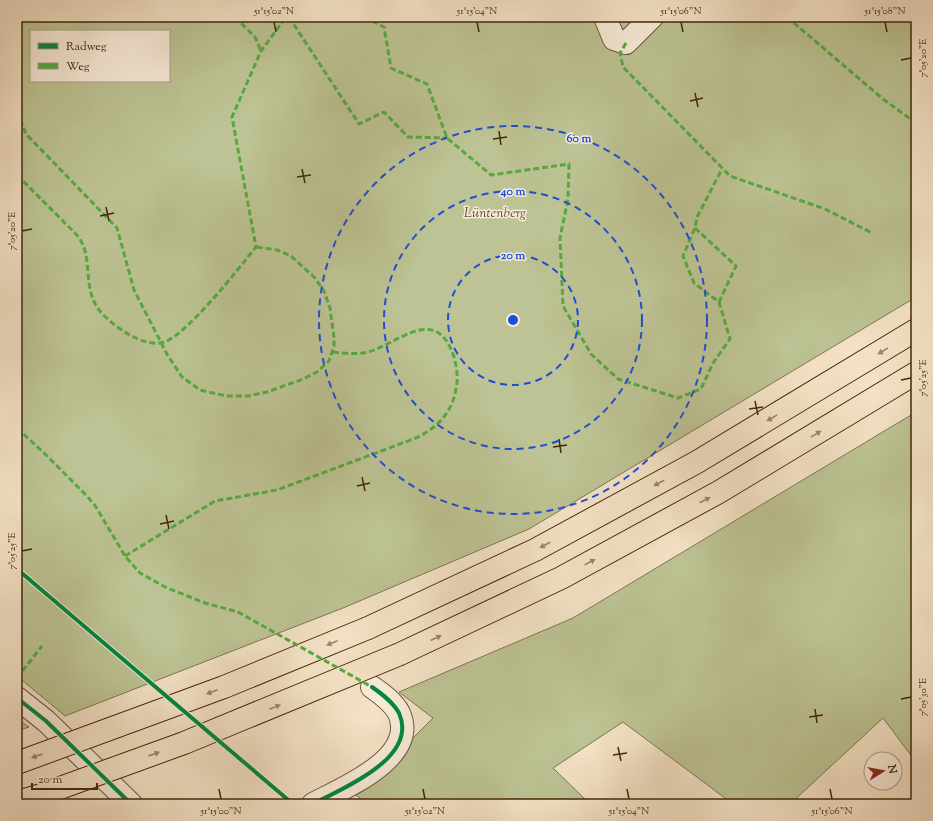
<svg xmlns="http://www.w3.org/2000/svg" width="933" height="821" viewBox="0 0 933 821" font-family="'Sorts Mill Goudy',serif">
  <rect width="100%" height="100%" fill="#f4e2c6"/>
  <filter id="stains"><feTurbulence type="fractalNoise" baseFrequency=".005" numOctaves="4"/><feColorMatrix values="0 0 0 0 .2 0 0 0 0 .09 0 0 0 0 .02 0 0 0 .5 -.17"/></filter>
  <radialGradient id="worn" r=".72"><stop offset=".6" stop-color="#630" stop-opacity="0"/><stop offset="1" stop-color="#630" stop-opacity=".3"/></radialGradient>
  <!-- green -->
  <path fill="#bdc394" stroke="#80754e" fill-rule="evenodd" d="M17,17H916V297L529,529L343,608L65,716L17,676ZM31,31H169V81H31Z
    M916,412V762L883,718L790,804H733L623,722L553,768L590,804H367L356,795L433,718L399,692L573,618Z
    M17,719L29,727L17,731Z"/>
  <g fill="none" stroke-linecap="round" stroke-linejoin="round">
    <defs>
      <path id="minor" d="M605,17L614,39L626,43L652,17
        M17,698L46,721L131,804
        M313,804C343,788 419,758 399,713C393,702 382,694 372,687"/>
      <path id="highway" d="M368,628L535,550L697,462L916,330
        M400,654L561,578L719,492L916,373
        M17,802L38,796"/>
    </defs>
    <!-- minor casing -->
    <use href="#minor" stroke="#6f5638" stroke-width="24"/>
    <!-- highway casing -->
    <use href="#highway" stroke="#432709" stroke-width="24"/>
    <!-- minor -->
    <use href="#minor" stroke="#f8ecda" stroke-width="22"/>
    <!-- highway -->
    <use href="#highway" stroke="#f4e2c6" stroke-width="22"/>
    <defs>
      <path id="highway-bridge" d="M17,763L224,687L368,628
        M38,796L184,743L400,654"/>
    </defs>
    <!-- highway-bridge casing -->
    <use href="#highway-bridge" stroke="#432709" stroke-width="24" stroke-linecap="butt"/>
    <!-- highway-bridge -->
    <use href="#highway-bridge" stroke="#f4e2c6" stroke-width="22"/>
    <!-- quiet -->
    <path stroke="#56aa41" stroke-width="3" stroke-dasharray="6 3" stroke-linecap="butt" d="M235,17L255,37L261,51
      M289,17L359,124L384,112L408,137L447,138
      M364,17L384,27L391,68L427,84L447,138L491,175L569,164L568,199L560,238L563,306L591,354L618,379L678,398L701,389L713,363L730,339L719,302L694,283L683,256L695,228L697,217L722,169
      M787,17L883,99L916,123
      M626,43L620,53L623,67L730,176L825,209L872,233
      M17,111L26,134L117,228L134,290L168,356L182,377L200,390L226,396H248L267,392L303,379L317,372L329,361L334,346V338L330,308L324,291L315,278L291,256L277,250L256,247
      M17,175C32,190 47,205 62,220C68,227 78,234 82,243C92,263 83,288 99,310C111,325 144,349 164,342C187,335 239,268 256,247L232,117L261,51L286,17
      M695,228L736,266L719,302
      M17,428L44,453L87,496L96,507L125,556L140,573L165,587L205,603L238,612L372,687
      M125,556L215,501L277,490L416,438C437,428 452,413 456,389C459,376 456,359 450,347C431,308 395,345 368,352C357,355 343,353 332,352
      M17,678L42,646"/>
    <defs>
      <path id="cycleway" d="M17,569L293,804
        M17,698L46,721L131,804
        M313,804C343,788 419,758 399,713C393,702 382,694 372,687"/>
    </defs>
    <!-- cycleway casing -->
    <use href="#cycleway" stroke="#f8ecda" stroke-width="6"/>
    <!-- cycleway -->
    <use href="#cycleway" stroke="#00873e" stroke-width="4"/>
  </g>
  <!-- one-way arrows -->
  <defs><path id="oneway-solid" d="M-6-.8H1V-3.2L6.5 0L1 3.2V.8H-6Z"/></defs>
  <g fill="#9c8468">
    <use href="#oneway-solid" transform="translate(883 351) rotate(148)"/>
    <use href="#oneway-solid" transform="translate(772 418) rotate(149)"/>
    <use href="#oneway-solid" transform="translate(816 434) rotate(-31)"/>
    <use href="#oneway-solid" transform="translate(659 483) rotate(152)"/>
    <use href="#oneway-solid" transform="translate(705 500) rotate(-28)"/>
    <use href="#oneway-solid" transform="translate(545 545) rotate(152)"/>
    <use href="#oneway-solid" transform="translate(590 562) rotate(-28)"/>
    <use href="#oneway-solid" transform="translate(436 638) rotate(-25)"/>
    <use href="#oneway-solid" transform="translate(332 643) rotate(157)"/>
    <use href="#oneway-solid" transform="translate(212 692) rotate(159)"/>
    <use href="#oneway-solid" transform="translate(275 707) rotate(-22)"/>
    <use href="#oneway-solid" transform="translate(154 754) rotate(-20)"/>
    <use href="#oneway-solid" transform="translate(37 756) rotate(161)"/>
  </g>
  <!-- ticks -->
  <path fill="none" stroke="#432709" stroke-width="1.5" d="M274,22L276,32M477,22L479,32M681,22L683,32M885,22L887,32M901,60L911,58M695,93L698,107M690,101L703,98M499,131L501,145M493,139L507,137M302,169L305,183M297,177L311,175M106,207L109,221M100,216L114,213M22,231L32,229M901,380L911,378M755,401L758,415M749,409L763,407M559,439L561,453M553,447L567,445M362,477L365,491M357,486L370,483M166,515L169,529M160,524L174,521M22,551L32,549M901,699L911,697M815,709L817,723M809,717L823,715M618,747L621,761M613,755L627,753M219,789L221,799M423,789L425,799M627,789L629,799M830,789L832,799"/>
  <!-- distance rings -->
  <g fill="none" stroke="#1d4ed8" stroke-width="2" stroke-dasharray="7 5">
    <circle cx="513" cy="320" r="65"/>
    <circle cx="513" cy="320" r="129"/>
    <circle cx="513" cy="320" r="194"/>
  </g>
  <g text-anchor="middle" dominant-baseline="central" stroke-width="3" stroke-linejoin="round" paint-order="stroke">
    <!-- park labels -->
    <g font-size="14" font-style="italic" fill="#624e2c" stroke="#f8ecda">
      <text x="495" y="214">Lüntenberg</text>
    </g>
  </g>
  <circle cx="513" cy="320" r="6" fill="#1d4ed8" stroke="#f8ecda" stroke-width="2"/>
  <g font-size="12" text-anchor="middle" font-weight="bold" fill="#1d4ed8" stroke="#f8ecda" stroke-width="3" stroke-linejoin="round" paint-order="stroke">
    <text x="579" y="142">60 m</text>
    <text x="513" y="195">40 m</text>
    <text x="513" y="259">20 m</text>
  </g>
  <!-- margin -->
  <rect width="933" height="821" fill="none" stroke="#f4e2c6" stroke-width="44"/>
  <!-- legend -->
  <rect x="30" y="30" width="140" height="52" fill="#f8ecda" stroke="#b09d86"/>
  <rect x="38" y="43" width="20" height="6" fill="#00873e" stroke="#b09d86"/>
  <text x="66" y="50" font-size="12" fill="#432709">Radweg</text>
  <rect x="38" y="63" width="20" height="6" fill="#56aa41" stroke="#b09d86"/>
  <text x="66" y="70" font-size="12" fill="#432709">Weg</text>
  <!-- north arrow -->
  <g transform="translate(883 771) rotate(79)"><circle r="19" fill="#f8ecda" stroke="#b09d86"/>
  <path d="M0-3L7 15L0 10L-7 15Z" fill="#8f2418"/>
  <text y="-6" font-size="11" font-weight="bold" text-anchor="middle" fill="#432709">N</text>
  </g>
  <!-- scale -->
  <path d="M32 783v6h65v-6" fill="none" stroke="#432709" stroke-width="2"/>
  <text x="38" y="783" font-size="12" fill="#432709" stroke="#f8ecda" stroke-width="3" paint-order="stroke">20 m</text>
  <rect x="22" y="22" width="889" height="777" fill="none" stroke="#432709" stroke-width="1.5"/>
  <g font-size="10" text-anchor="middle" fill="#432709">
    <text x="274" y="14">51°15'02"N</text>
    <text x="477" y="14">51°15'04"N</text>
    <text x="681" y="14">51°15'06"N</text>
    <text x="885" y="14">51°15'08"N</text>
    <text transform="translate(922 58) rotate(-90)" y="4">7°05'20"E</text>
    <text transform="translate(11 231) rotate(-90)" y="4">7°05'20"E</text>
    <text transform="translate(922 378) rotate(-90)" y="4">7°05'25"E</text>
    <text transform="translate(11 551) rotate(-90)" y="4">7°05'25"E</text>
    <text transform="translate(922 697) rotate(-90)" y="4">7°05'30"E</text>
    <text x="221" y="814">51°15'00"N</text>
    <text x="425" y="814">51°15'02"N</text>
    <text x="629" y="814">51°15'04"N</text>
    <text x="832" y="814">51°15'06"N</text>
  </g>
  <rect width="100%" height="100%" filter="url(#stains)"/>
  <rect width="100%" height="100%" fill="url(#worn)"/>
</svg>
